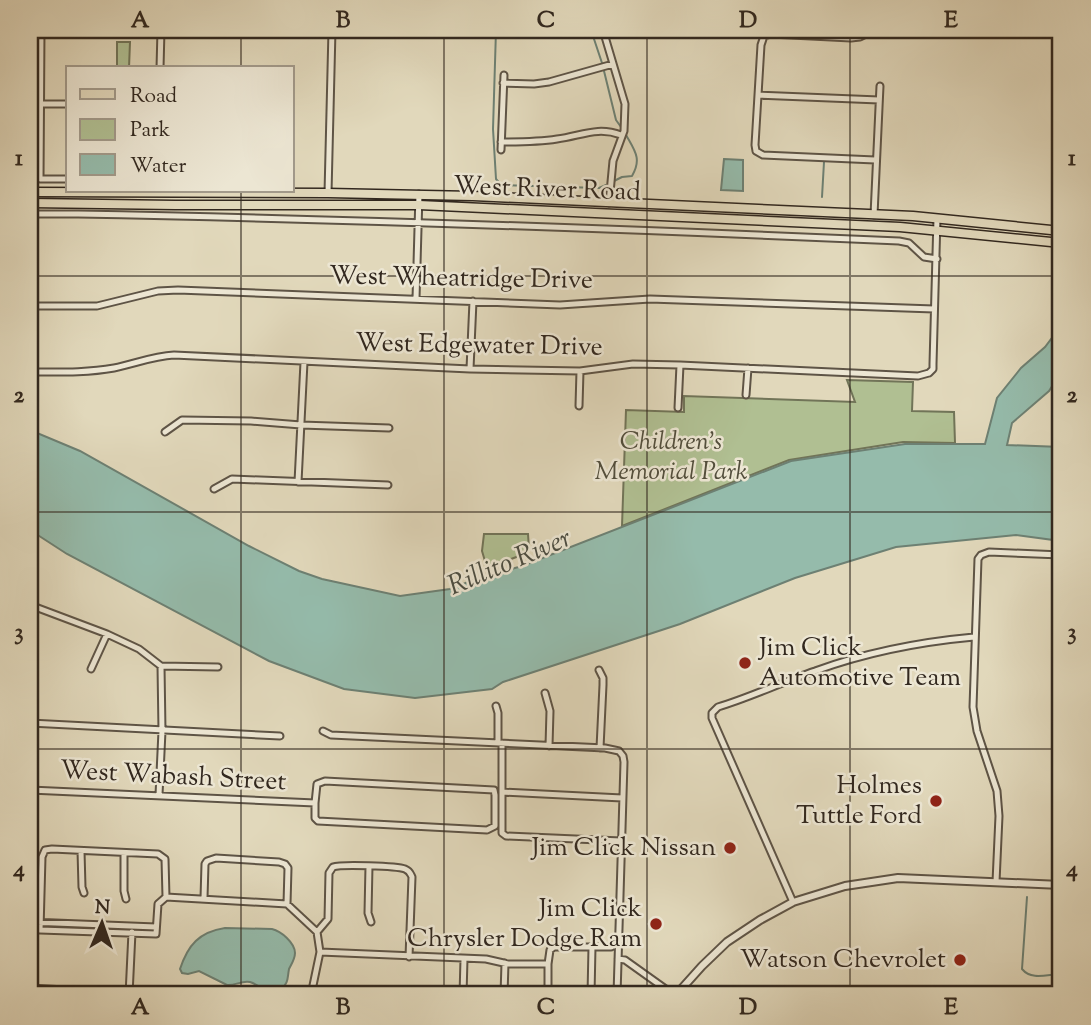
<svg xmlns="http://www.w3.org/2000/svg" width="1091" height="1025" viewBox="0 0 1091 1025" font-family="'Sorts Mill Goudy',serif">
  <rect width="100%" height="100%" fill="#e1d8bb"/>
  <filter id="stains"><feTurbulence type="fractalNoise" baseFrequency=".00286" numOctaves="4"/><feColorMatrix values="0 0 0 0 .2 0 0 0 0 .09 0 0 0 0 .02 0 0 0 .5 -.17"/></filter>
  <radialGradient id="worn" r=".72"><stop offset=".6" stop-color="#630" stop-opacity="0"/><stop offset="1" stop-color="#630" stop-opacity=".3"/></radialGradient>
  <!-- green -->
  <path fill="#b0bf92" stroke="#717458" stroke-width="2" d="M117,42H130L129,68H117Z
    M847,380L913,382L912,411L954,412L955,443L903,442L789,460L622,526L626,410L684,412V396L855,402Z
    M484,534H528L529,549L519,556L487,568L482,551Z"/>
  <!-- water -->
  <path fill="#95bbab" stroke="#6d8073" stroke-width="2" d="M724,159L743,160V191L721,190Z
    M1061,314V372L1049,391L1012,423L1007,445L1061,447V541L1016,535L896,547L795,578L680,624L503,682L492,689L415,698L344,689L269,661L67,554L30,530V430L80,451L249,546L299,571L322,579L400,596L450,589L476,579L522,566L791,461L905,444H985L997,398L1021,368L1045,347L1057,331Z
    M225,928L272,929C281,931 295,943 295,953C295,959 291,965 289,969C287,980 289,981 281,990C261,996 265,987 250,982C242,980 235,986 227,985L199,971L188,974L182,973L180,969C188,945 199,932 225,928Z"/>
  <g fill="none" stroke-linecap="round" stroke-linejoin="round">
    <!-- stream -->
    <path stroke="#6d8073" stroke-width="2" d="M496,30L493,129L496,179L501,185L599,188L606,185
      M591,30L602,63
      M604,71L616,120L621,127
      M614,181L622,177L632,176C642,159 635,151 626,135
      M822,197L824,162
      M30,852H38
      M1027,897L1022,969C1032,981 1048,974 1061,974"/>
    <defs>
      <path id="minor" d="M41,30L40,179H68
        M603,30L625,104L624,131L613,161L609,203
        M761,33L764,36L771,34L851,38L860,37L868,33
        M505,34V30
        M160,68L161,30
        M503,83L534,84L549,82L613,64
        M758,95L879,100
        M40,104H68
        M501,142C520,142 538,142 557,139C581,136 597,126 621,135
        M501,150L504,75
        M756,151L763,155L875,160
        M756,151L755,145L761,45L764,36
        M328,193L332,30
        M874,215L880,86
        M30,216L38,214H78C352,219 626,229 899,241L909,243L924,257L937,259
        M416,299L419,194
        M30,306H97L158,291L178,290L560,305L650,299L934,309
        M470,369L473,301
        M30,372C58,372 86,373 114,368C134,364 153,356 174,355L470,369L580,371L633,364L680,365L918,376L929,373
        M929,373L933,369V364L937,218
        M746,395L748,368
        M579,406L580,371
        M678,408L680,365
        M165,432L182,420L251,421L301,425L389,428
        M298,482L304,362
        M214,489L232,479L388,485
        M30,605L107,634L139,649L161,666L218,667
        M91,669L107,634
        M599,670L603,678V685L600,748
        M545,693L550,711L549,746
        M496,706L498,713V743
        M30,723L280,736
        M323,731L331,735L605,748L619,751L623,756L624,762L617,995
        M502,743V833L506,836L621,841
        M325,781L494,790L495,795V826L487,830L318,821L315,818V803L317,784Z
        M30,790L315,803
        M502,792L622,798
        M159,795L162,731L161,666
        M81,851L82,887L84,893
        M124,853V891L126,899
        M369,866L368,913L371,922
        M996,882L999,816L997,791L977,731L973,707L978,559L981,555L989,552L1061,555
        M166,897L287,904L317,932
        M204,898L205,864L207,861L216,858L279,862L285,864L288,868L287,904
        M793,902L712,718V713L718,707C751,697 782,682 815,671C867,652 919,642 974,637
        M30,922L156,927
        M30,929L40,930L156,934L158,904L166,897L165,859L158,854L52,849L45,850L42,857L40,930
        M320,952L486,959L508,964H548L550,950L554,947H611
        M618,959L625,960L674,995
        M548,964V995
        M30,988L101,992
        M312,992L379,995
        M129,995L132,932
        M311,995L320,952L317,932L328,919L329,873L333,867C341,864 397,866 405,869C410,871 410,873 412,877L409,957
        M463,995L464,959
        M504,995L505,963
        M507,995L513,994L520,995
        M591,995L592,947"/>
      <path id="tertiary" d="M676,995L702,966L727,942L760,920L793,902L845,886L898,878L1061,885"/>
      <path id="primary" d="M30,192L328,193L473,196L913,216L1061,231
        M30,203L175,205H419L900,227L1061,243"/>
    </defs>
    <!-- minor casing -->
    <use href="#minor" stroke="#5e5446" stroke-width="9"/>
    <!-- tertiary casing -->
    <use href="#tertiary" stroke="#5e5446" stroke-width="10"/>
    <!-- primary casing -->
    <use href="#primary" stroke="#32281f" stroke-width="11"/>
    <!-- minor -->
    <use href="#minor" stroke="#ece6d3" stroke-width="5"/>
    <!-- tertiary -->
    <use href="#tertiary" stroke="#ece6d3" stroke-width="6"/>
    <!-- primary -->
    <use href="#primary" stroke="#e1d8bb" stroke-width="8"/>
  </g>
  <!-- grid -->
  <path fill="none" stroke="#32281f" stroke-width="2" stroke-opacity="0.55" d="M241,30V68M444,30V995M647,30V995M850,30V995M241,191V995M30,276H1061M30,512H1061M30,749H1061"/>
  <!-- markers -->
  <g fill="#8f2418" stroke="#ece6d3" stroke-width="2.5">
    <circle cx="745" cy="663" r="7"/>
    <circle cx="936" cy="801" r="7"/>
    <circle cx="730" cy="848" r="7"/>
    <circle cx="656" cy="924" r="7"/>
    <circle cx="960" cy="960" r="7"/>
  </g>
  <g text-anchor="middle" dominant-baseline="central" stroke-width="5" stroke-linejoin="round" paint-order="stroke">
    <!-- street labels -->
    <g font-size="26" fill="#32281f" stroke="#ece6d3">
      <text transform="translate(547 190) rotate(2)">West River Road</text>
      <text transform="translate(461 279) rotate(1)">West Wheatridge Drive</text>
      <text transform="translate(479 346) rotate(1)">West Edgewater Drive</text>
      <text transform="translate(173 777) rotate(3)">West Wabash Street</text>
    </g>
    <!-- park labels -->
    <g font-size="26" font-style="italic" fill="#524e3c" stroke="#ece6d3">
      <text x="671" y="442">Children's<tspan x="671" dy="30">Memorial Park</tspan></text>
    </g>
    <!-- poi labels -->
    <g font-size="26" fill="#32281f" stroke="#ece6d3" text-anchor="end">
      <text x="759" y="648" text-anchor="start">Jim Click<tspan x="759" dy="30">Automotive Team</tspan></text>
      <text x="922" y="786">Holmes<tspan x="922" dy="30">Tuttle Ford</tspan></text>
      <text x="716" y="848">Jim Click Nissan</text>
      <text x="642" y="909">Jim Click<tspan x="642" dy="30">Chrysler Dodge Ram</tspan></text>
      <text x="946" y="960">Watson Chevrolet</text>
    </g>
    <!-- water labels -->
    <g font-size="28" font-style="italic" fill="#4b4d42" stroke="#ece6d3">
      <text transform="translate(510 563) rotate(-23)">Rillito River</text>
    </g>
  </g>
  <!-- margin -->
  <rect width="1091" height="1025" fill="none" stroke="#e1d8bb" stroke-width="77"/>
  <!-- legend -->
  <rect x="66" y="66" width="228" height="126" fill="#ece6d3" stroke="#a29a8b" stroke-width="2"/>
  <rect x="80" y="89" width="35" height="10" fill="#e1d8bb" stroke="#a29a8b" stroke-width="2"/>
  <text x="130" y="102" font-size="21" fill="#32281f">Road</text>
  <rect x="80" y="119" width="35" height="21" fill="#b0bf92" stroke="#a29a8b" stroke-width="2"/>
  <text x="130" y="136" font-size="21" fill="#32281f">Park</text>
  <rect x="80" y="154" width="35" height="21" fill="#95bbab" stroke="#a29a8b" stroke-width="2"/>
  <text x="130" y="172" font-size="21" fill="#32281f">Water</text>
  <!-- north arrow -->
  <g transform="translate(102 923) rotate(2)" stroke="#ece6d3" stroke-width="5" paint-order="stroke">
  <path d="M0-5L12 26L0 18L-12 26Z" fill="#32281f"/>
  <text y="-10" font-size="19" font-weight="bold" text-anchor="middle" fill="#32281f">N</text>
  </g>
  <rect x="38" y="38" width="1014" height="948" fill="none" stroke="#32281f" stroke-width="2.5"/>
  <g font-size="23" text-anchor="middle" font-weight="bold" fill="#32281f">
    <text x="140" y="27">A</text>
    <text x="343" y="27">B</text>
    <text x="546" y="27">C</text>
    <text x="748" y="27">D</text>
    <text x="951" y="27">E</text>
    <text x="19" y="165">1</text>
    <text x="1072" y="165">1</text>
    <text x="19" y="402">2</text>
    <text x="1072" y="402">2</text>
    <text x="19" y="639">3</text>
    <text x="1072" y="639">3</text>
    <text x="19" y="876">4</text>
    <text x="1072" y="876">4</text>
    <text x="140" y="1014">A</text>
    <text x="343" y="1014">B</text>
    <text x="546" y="1014">C</text>
    <text x="748" y="1014">D</text>
    <text x="951" y="1014">E</text>
  </g>
  <rect width="100%" height="100%" filter="url(#stains)"/>
  <rect width="100%" height="100%" fill="url(#worn)"/>
</svg>
